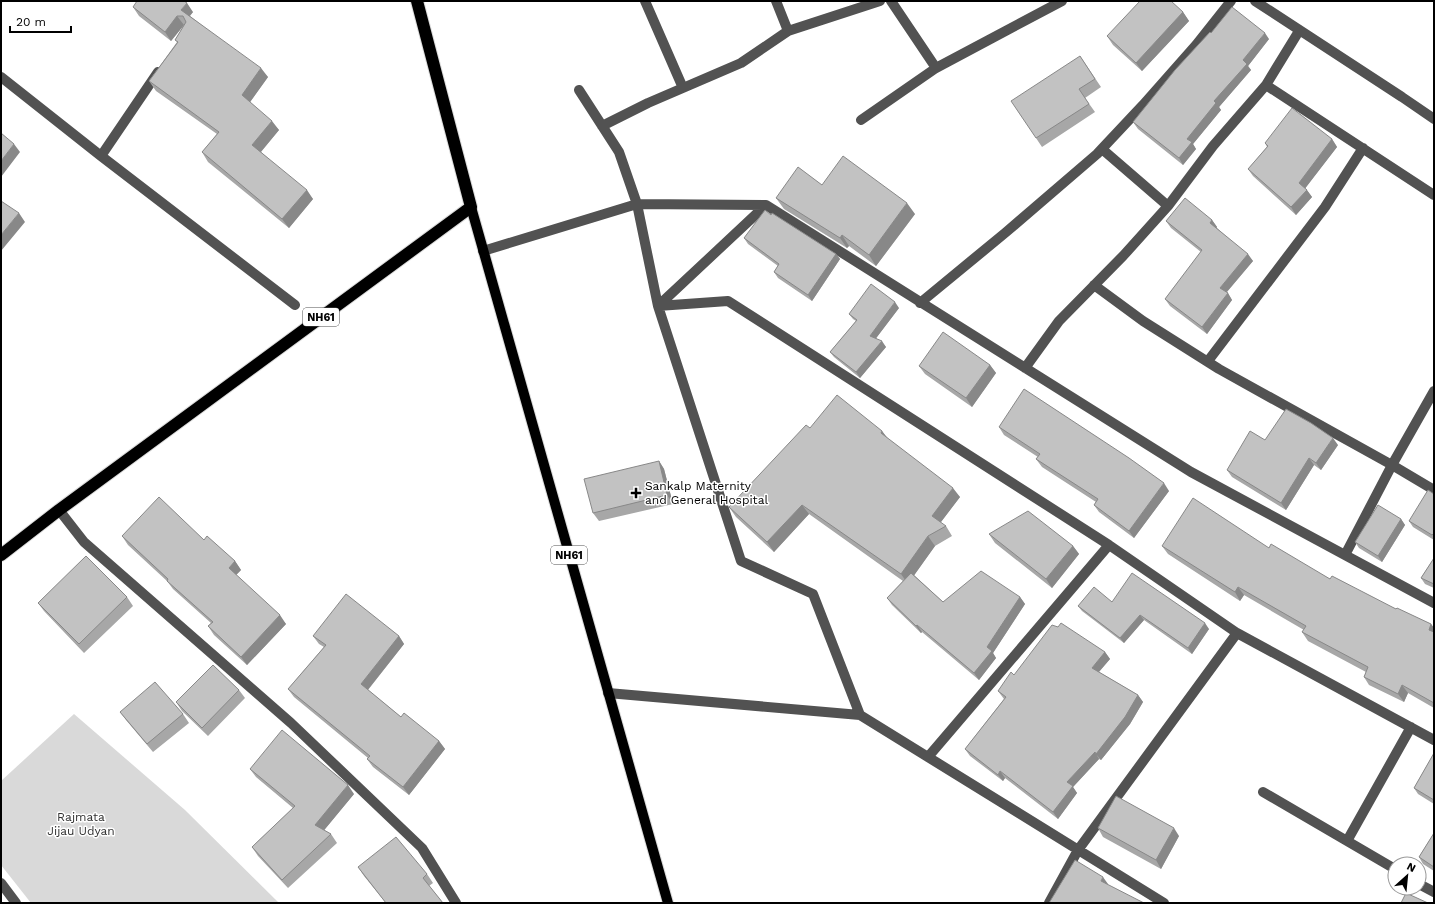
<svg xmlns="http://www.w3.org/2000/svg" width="1435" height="904" viewBox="0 0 1435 904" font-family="'Work Sans',sans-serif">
  <rect width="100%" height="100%" fill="#fff"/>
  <!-- green -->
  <path fill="#d9d9d9" d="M74,714L185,810L279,903H31L1,865V781Z"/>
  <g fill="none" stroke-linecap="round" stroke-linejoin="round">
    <defs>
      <path id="major" d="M471,207L668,903"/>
      <path id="highway" d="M1,555L59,510L471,207L417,1"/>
    </defs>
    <!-- major casing -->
    <use href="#major" stroke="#dbdbdb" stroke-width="12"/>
    <!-- highway casing -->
    <use href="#highway" stroke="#dbdbdb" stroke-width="14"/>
    <!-- minor -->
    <path stroke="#525252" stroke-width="10" d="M645,1L683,88
      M776,1L788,31
      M891,1L936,68
      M1255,1L1402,97L1434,119
      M1,77L101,156L295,305
      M1266,85L1434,195
      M579,90L619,152L637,204L658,306L741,561L813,594L860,715
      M861,120L936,68L1062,1
      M602,126L648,103L741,63L788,31L880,1
      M1102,149L1168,206
      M101,156L158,72
      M483,251L637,204L766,205L1191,472L1434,603
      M1094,285L1143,321L1219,369L1392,465L1434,490
      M920,303L1005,233L1097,154L1143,105L1196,45L1231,1
      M658,306L728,301L1109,545L1237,633
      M658,306L766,205
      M1208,361L1325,207L1363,148
      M1025,368L1059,321L1123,256L1168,206L1213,146L1266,85L1299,31
      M59,510L84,542L291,723L422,848L456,903
      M1345,555L1392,465L1434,391
      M608,693L860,715L1164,903
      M928,757L1109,545
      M1263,792L1395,869
      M1347,841L1411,727
      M1,883L16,903
      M1419,884L1434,892
      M1049,903L1078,850L1237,633L1434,740"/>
    <!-- major -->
    <use href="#major" stroke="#000" stroke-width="10"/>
    <!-- highway -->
    <use href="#highway" stroke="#000" stroke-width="12"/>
  </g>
  <!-- wall -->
  <path fill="#a7a7a7" d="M133,7L193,12L190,16L268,77L250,102L279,130L261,152L313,199L289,228L208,162L202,152L217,134L156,91L149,81L177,42L175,40L184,25L171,41L139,16Z
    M1183,12L1189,21L1142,71L1113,45L1107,36Z
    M1211,33L1269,39L1248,66L1251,70L1219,107L1221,110L1193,144L1196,149L1183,165L1138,129L1133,122Z
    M1080,56L1101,87L1085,98L1095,112L1042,147L1036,138Z
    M1332,139L1337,147L1305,188L1312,197L1296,215L1253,176L1248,169L1267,147L1265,143Z
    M822,185L915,214L876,266L849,246L847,248L784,209L776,198Z
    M771,215L836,254L840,259L812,301L778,278L774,272L778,266L748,244L744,238Z
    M1212,220L1217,227V228L1253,261L1227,292L1232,300L1207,334L1170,306L1165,299L1201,252L1171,228L1166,221Z
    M899,308L876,338L886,347L860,378L834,357L830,352L856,321L853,319L849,314Z
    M990,365L996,373L972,407L925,374L919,366Z
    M999,427L1169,491L1134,538L1099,512L1094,505L1096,502L1042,467L1036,459L1038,457L1004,435Z
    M810,428L882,431L887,438L960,497L940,523L946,526L952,536L935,546L914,575L943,602L1020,597L1025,604L993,653L996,658L979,680L922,632L921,633L892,605L887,598L903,581L809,514L774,552L736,517L729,507Z
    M1265,440L1338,445L1321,470L1314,465L1286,510L1232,477L1227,470Z
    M659,461L664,469L673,504L599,521L593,513Z
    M1434,494V540L1413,527L1409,521Z
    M1401,519L1405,525L1382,562L1359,548L1355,542Z
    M989,534L1073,546L1079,554L1052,588L995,543Z
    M122,536L204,540L235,561L241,570L236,575L286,624L247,665L214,635L208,626L211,623L173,589L167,581L128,545Z
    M1162,546L1269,548L1330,579L1396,609L1431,624L1434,628V708L1408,693L1404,702L1369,685L1364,677L1366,672L1308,641L1302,632L1304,630L1244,595L1240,601L1168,554Z
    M1434,558V588L1425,584L1421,578Z
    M127,597L133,606L84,653L44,611L38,603Z
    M1112,602L1209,629L1192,654L1144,620L1124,643L1082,611L1078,606Z
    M313,636H399L404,644L368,690L401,717L439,741L445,749L409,795L373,767L367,759L368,758L294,697L288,689L324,647L319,644Z
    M1105,652L1110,659L1099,672L1138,695L1143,702L1130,724L1101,760L1099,759L1073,787L1077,793L1058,819L1005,778L1003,781L970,756L965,749L1004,699L998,691L1014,675Z
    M239,690L245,698L208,736L182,711L176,702Z
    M120,712L183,714L189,723L153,752L126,720Z
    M1434,753V804L1418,794L1414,788Z
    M250,769L354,794L324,830L331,834L337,843L288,888L258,856L252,847L293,808L256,777Z
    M1098,828L1179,836L1161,869L1103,837Z
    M1434,833V871L1423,864L1419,857Z
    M358,867L427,874L433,883L429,886L443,903H386L364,876Z"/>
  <!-- shaded-wall -->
  <path fill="#888" d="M187,3L193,12L187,19L181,10Z
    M1183,12L1189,21L1142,71L1136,63Z
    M177,16L184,25L171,41L165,32Z
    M1265,33L1269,39L1248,66L1251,70L1219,107L1221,110L1193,144L1196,149L1183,165L1179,158L1187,139L1214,101L1243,60Z
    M261,68L268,77L248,105L242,95Z
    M272,121L279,130L259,154L252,145Z
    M1332,139L1337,147L1304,190L1299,183Z
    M14,144L20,152L1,177V161Z
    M307,190L313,199L289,228L282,219Z
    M1307,190L1312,197L1296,215L1291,207Z
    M907,203L915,214L876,266L869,255Z
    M19,213L25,222L1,251V235Z
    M1212,220L1217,227L1215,229L1210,223Z
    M842,235L849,246L847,248L840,238Z
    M836,254L840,259L812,301L808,295Z
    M1248,254L1253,261L1225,294L1220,288Z
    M1228,293L1232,300L1207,334L1202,327Z
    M895,302L899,308L874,341L870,336Z
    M882,341L886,347L860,378L856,372Z
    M990,365L996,373L972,407L966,398Z
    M882,431L889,440L881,433Z
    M1333,438L1338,445L1321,470L1316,463Z
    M1309,458L1314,465L1286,510L1281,503Z
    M659,461L664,469L673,504L667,495Z
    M1164,483L1169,491L1134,538L1129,531Z
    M953,488L960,497L938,526L932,516Z
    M802,505L809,514L774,552L767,542Z
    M1401,519L1405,525L1382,562L1378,556Z
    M928,536L935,546L908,584L901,574Z
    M1073,546L1079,554L1052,588L1046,579Z
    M235,561L241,570L235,576L229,568Z
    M1238,587L1244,595L1240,601L1235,592Z
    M1020,597L1025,604L993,653L996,658L979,680L974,673L987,647Z
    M280,615L286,624L247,665L241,657Z
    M1140,615L1144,620L1124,643L1120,638Z
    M1205,623L1209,629L1192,654L1188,648Z
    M1431,624L1434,628V637L1429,630Z
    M917,625L922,632L921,633L916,626Z
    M399,636L404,644L366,692L361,684Z
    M1105,652L1110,659L1097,674L1092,668Z
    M1402,685L1408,693L1404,702L1398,694Z
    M1138,695L1143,702L1130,724L1101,760L1096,754Z
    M439,741L445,749L409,795L403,787Z
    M1095,752L1099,759L1073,787L1077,793L1058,819L1053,812L1067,782Z
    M1000,771L1005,778L1003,781L998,775Z
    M348,785L354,794L321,834L315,825Z
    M1174,828L1179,836L1161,869L1156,860Z
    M1103,877L1108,884L1106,887L1101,881Z"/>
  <!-- building -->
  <path fill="#c2c2c2" stroke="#888" d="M137,1H184L187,3L181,10L261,68L242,95L272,121L252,145L307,190L282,219L202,152L219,132L149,81L178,42L175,40L186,22L183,16H177L165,32L133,7Z
    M1140,1H1171L1183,12L1136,63L1107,36Z
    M1232,7L1265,33L1243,60L1247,64L1214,101L1216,103L1187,139L1192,142L1179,158L1133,122L1175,70L1210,32L1211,33Z
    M1080,56L1095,79L1079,89L1089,104L1036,138L1011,101Z
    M1292,108L1332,139L1299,183L1307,190L1291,207L1248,169L1268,146L1265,143Z
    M1,133L14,144L1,161Z
    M843,156L907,203L869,255L842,235L840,238L776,198L798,167L822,185Z
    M1185,198L1212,220L1210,223L1248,254L1220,288L1228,293L1202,327L1165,299L1202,250L1166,221Z
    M1,201L19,213L1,235Z
    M765,210L771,215L772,213L836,254L808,295L774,272L779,264L744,238Z
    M871,284L895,302L870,336L882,341L856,372L830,352L857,320L849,314Z
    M943,332L990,365L966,398L919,366Z
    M1024,389L1129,458L1164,483L1129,531L1094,505L1098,499L1036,459L1040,454L999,427Z
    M837,395L882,431L881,433L953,488L932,516L946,526L928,536L901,574L802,505L767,542L729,507L806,425L810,428Z
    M1286,409L1311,423L1333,438L1316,463L1309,458L1281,503L1227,470L1250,431L1265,440Z
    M659,461L667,495L593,513L584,479Z
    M1428,490L1434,494V533L1432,535L1409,521Z
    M159,497L204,540L207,536L235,561L229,568L280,615L241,657L208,626L213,622L167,581L168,579L122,536Z
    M1193,498L1269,548L1271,544L1330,579L1332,576L1396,609L1397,608L1431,624L1429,630L1434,632V703L1402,685L1398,694L1364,677L1368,667L1302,632L1306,626L1238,587L1235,592L1162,546Z
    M1378,505L1401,519L1378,556L1355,542Z
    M1028,511L1073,546L1046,579L989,534Z
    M86,556L127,597L79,644L38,603Z
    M1434,558V584L1421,578Z
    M981,571L1020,597L987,647L992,651L974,673L917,625L916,626L887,598L911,573L943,602Z
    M1132,573L1205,623L1188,648L1140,615L1120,638L1078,606L1094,587L1112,602Z
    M346,594L399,636L361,684L401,717L404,713L439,741L403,787L367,759L370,756L288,689L326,645L313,636Z
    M1061,623L1105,652L1092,668L1138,695L1125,717L1096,754L1095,752L1067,782L1073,786L1053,812L1000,771L998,775L965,749L1006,697L998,691L1011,672L1014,675L1052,625L1058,627Z
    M213,665L239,690L202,728L176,702Z
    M155,682L183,714L147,744L120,712Z
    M282,730L348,785L315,825L331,834L282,880L252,847L295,806L250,769Z
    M1434,753V800L1414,788Z
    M1116,796L1174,828L1156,860L1098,828Z
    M1434,833V867L1419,857Z
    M396,837L427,874L423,878L443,903H386L358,867Z
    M1075,860L1103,877L1101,881L1144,903H1049Z
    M1406,893L1428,903H1401Z"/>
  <!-- markers -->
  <path fill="#000" stroke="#fff" stroke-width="1.5" d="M634 487h4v4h4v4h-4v4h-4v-4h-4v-4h4z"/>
  <g text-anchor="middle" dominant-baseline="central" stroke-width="3" stroke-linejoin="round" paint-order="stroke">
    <!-- shield labels -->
    <g fill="#fff" stroke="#4c4c4c" stroke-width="1">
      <rect x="303" y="308" width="36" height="18" rx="3"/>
      <rect x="551" y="546" width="36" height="18" rx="3"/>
    </g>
    <g font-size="11" font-weight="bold" fill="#000">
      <text x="321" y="317">NH61</text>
      <text x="569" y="555">NH61</text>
    </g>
    <!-- poi labels -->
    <g font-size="12" fill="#000" stroke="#fff" text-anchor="start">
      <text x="645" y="486">Sankalp Maternity<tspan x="645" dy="14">and General Hospital</tspan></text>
    </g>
    <!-- park labels -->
    <g font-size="12" fill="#303030" stroke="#fff">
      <text x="81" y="817">Rajmata<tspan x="81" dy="14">Jijau Udyan</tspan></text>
    </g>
  </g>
  <!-- border -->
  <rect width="1435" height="904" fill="none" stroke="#000000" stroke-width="4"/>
  <!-- north arrow -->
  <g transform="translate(1407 876) rotate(27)"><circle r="19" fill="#ffffff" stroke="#999999"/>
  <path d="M0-3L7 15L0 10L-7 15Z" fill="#000000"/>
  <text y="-6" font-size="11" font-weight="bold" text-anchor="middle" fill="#000000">N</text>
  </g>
  <!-- scale -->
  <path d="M10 26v6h61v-6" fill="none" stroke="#000000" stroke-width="2"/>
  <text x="16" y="26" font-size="12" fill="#000000" stroke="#ffffff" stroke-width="3" paint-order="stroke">20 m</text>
</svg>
